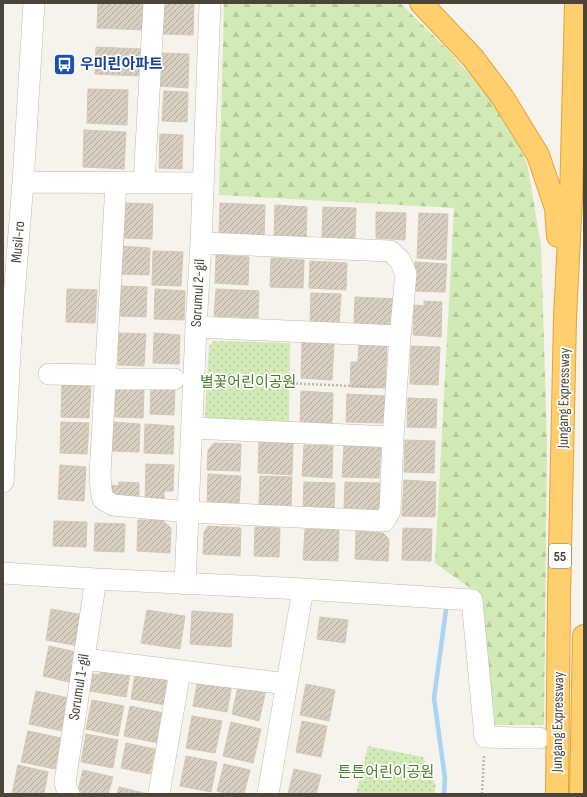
<svg xmlns="http://www.w3.org/2000/svg" width="587" height="797" viewBox="0 0 587 797" font-family="'Sofia Sans Condensed','Noto Sans KR',sans-serif">
  <defs>
    <pattern id="forest-firs" width="22" height="20" patternUnits="userSpaceOnUse"><rect width="22" height="20" fill="#d2eab5"/><path d="M5 1l3.5 6h-7zM16 11l3.5 6h-7z" fill="#b6ca9c"/></pattern>
    <pattern id="park-dots" width="8" height="8" patternUnits="userSpaceOnUse"><rect width="8" height="8" fill="#d2eab5"/><path d="M2 2h.1M6 6h.1" fill="none" stroke="#b6ca9c" stroke-width="1.8" stroke-linecap="round"/></pattern>
    <pattern id="building-hatch" width="6" height="6" patternUnits="userSpaceOnUse"><rect width="6" height="6" fill="#d8cfc1"/><path d="M-1 1l2-2M0 6l6-6M5 7l2-2" fill="none" stroke="#b1aa9e"/></pattern>
  </defs>
  <rect width="100%" height="100%" fill="#f6f3ec"/>
  <!-- forest -->
  <path fill="url(#forest-firs)" d="M224,3H400L446,48L496,103L527,163L541,245L547,443L544,725H494L482,601L470,588L435,563L454,208L219,195Z"/>
  <!-- park -->
  <path fill="url(#park-dots)" d="M214,341L290,343L289,422L210,421L205,416L209,346Z
    M368,746L423,757L436,786L434,794H356Z"/>
  <g fill="none" stroke-linecap="round" stroke-linejoin="round">
    <!-- stream -->
    <path stroke="#a9d4f2" stroke-width="4.5" d="M444,794L445,778L434,698L446,610"/>
  </g>
  <!-- building -->
  <path fill="url(#building-hatch)" stroke="#d3c7b4" d="M98,3H145L144,30L97,28Z
    M164,3H194L193,35L163,34Z
    M96,47L141,49L140,76L95,74Z
    M161,53L189,54L188,88L160,86Z
    M88,89L128,90L127,125L87,123Z
    M164,91L188,92L187,122L162,121Z
    M84,130L126,132L124,169L83,167Z
    M160,134L183,135L182,169L159,168Z
    M125,203L153,204L152,239L123,238Z
    M220,203L265,205L264,238L219,236Z
    M275,205L307,207L306,241L274,240Z
    M323,207L356,208L355,239L322,238Z
    M376,212L406,213L405,240L376,238Z
    M419,213L448,214L446,260L417,258Z
    M120,246L150,248L149,275L118,274Z
    M153,251L183,252L181,286L152,285Z
    M216,255L249,257L248,285L215,283Z
    M271,258L304,260L303,288L270,287Z
    M310,261L347,263L346,290L309,288Z
    M415,262L447,264L445,292L414,291Z
    M119,286L147,287L146,317L118,316Z
    M67,289L97,290L95,323L66,322Z
    M155,289L185,291L184,320L154,319Z
    M216,289L259,291L258,318L214,316Z
    M311,293L341,294L339,325L310,323Z
    M355,297L395,299L393,326L354,324Z
    M424,301L442,302L441,337L413,335L414,305L424,306Z
    M119,333L146,334L144,366L118,365Z
    M154,333L180,335L179,364L153,363Z
    M302,342L334,343L332,380L301,378Z
    M359,343L387,344L385,388L350,387L351,362H358Z
    M411,346L440,347L438,385L410,384Z
    M62,383L91,384L89,418L61,417Z
    M151,387L175,388L174,415L150,414Z
    M116,389L144,390L143,418L115,417Z
    M301,391L333,393L332,425L300,423Z
    M347,394L386,396L385,423L346,422Z
    M408,398L437,399L436,428L407,427Z
    M61,422L89,423L87,454L60,453Z
    M113,422L140,424L139,452L112,451Z
    M145,424L174,426L173,454L144,453Z
    M405,440L435,441L434,473L404,472Z
    M259,442L293,443L292,475L258,473Z
    M214,443L241,444L240,471L207,470L208,450Z
    M304,445L333,446L332,478L302,476Z
    M344,446L381,448L379,478L342,477Z
    M146,464L174,465L173,491H164V502L145,501Z
    M60,465L86,467L84,501L58,499Z
    M208,474L241,476L239,505L207,504Z
    M260,476L292,477L291,507L259,506Z
    M404,480L436,482L435,517L402,516Z
    M119,482L139,483V501L111,499V485L118,486Z
    M304,482L335,483L334,510L303,509Z
    M345,482L380,483L379,510L344,508Z
    M138,520H162L171,528L170,553L137,551Z
    M54,521L87,522L86,547L53,546Z
    M95,523L125,524L124,552L94,551Z
    M208,526L241,528L240,556L203,554L204,532Z
    M255,527L280,528L279,557L254,556Z
    M403,528L432,529L431,561L402,560Z
    M305,529L339,530L338,561L303,560Z
    M356,531L383,533L389,539L388,561L355,559Z
    M51,609L84,615L79,646L46,640Z
    M147,610L185,616L180,649L141,643Z
    M192,611L233,614L231,647L190,644Z
    M320,617L348,620L345,643L317,639Z
    M49,646L76,652L69,682L43,676Z
    M101,668L130,673L126,697L90,691L93,674L100,675Z
    M135,674L170,680L166,705L131,699Z
    M198,678L232,684L227,712L193,706Z
    M239,682L266,689L259,721L232,714Z
    M306,684L335,690L329,721L300,715Z
    M36,691L69,698L62,731L29,724Z
    M92,700L124,706L118,736L86,729Z
    M130,706L164,713L158,743L124,736Z
    M192,716L222,721L215,753L186,748Z
    M302,721L327,726L321,757L296,752Z
    M231,722L261,729L253,763L223,756Z
    M28,731L61,738L55,769L21,762Z
    M86,734L118,740L113,768L81,762Z
    M126,743L155,749L150,774L121,768Z
    M186,756L217,762L211,792L180,786Z
    M224,764L250,770L244,794H228L217,791Z
    M18,765L48,772L44,794H12Z
    M294,769L321,775L316,794H288Z
    M83,770L113,777L108,794H77Z
    M119,787L148,794H117Z"/>
  <g fill="none" stroke-linecap="round" stroke-linejoin="round">
    <defs>
      <path id="minor" d="M23,182L203,183
        M116,183L100,475L101,489L103,499L113,505L189,512L384,521L390,511L393,437L400,336L406,274L400,260L390,251L201,243
        M144,183L154,3
        M196,327L400,336
        M49,374L94,375
        M115,379H174
        M192,428L393,437
        M3,482L11,334L23,182L34,3
        M3,573L96,579L303,589L472,600L485,737L516,738H539
        M185,584L196,327L201,243L210,3
        M84,659L287,684
        M69,794L67,790L65,782L96,579
        M159,794L180,671
        M268,794L303,589"/>
      <path id="highway" d="M421,3L473,58L503,98L538,155L556,208L558,236
        M557,794L559,597L565,318L571,198L576,3
        M581,794L584,636"/>
    </defs>
    <!-- minor casing -->
    <use href="#minor" stroke="#c2bbae" stroke-width="22"/>
    <!-- highway casing -->
    <use href="#highway" stroke="#e0a43c" stroke-width="24"/>
    <!-- path -->
    <path stroke="#c4b79f" stroke-width="2.5" stroke-dasharray="2 2" stroke-linecap="butt" d="M284,383L375,387
      M482,794L484,755"/>
    <!-- minor -->
    <use href="#minor" stroke="#fff" stroke-width="21"/>
    <!-- highway -->
    <use href="#highway" stroke="#ffcf6e" stroke-width="22"/>
  </g>
  <!-- icons -->
  <defs>
    <symbol id="bus-square" viewBox="-11 -11 22 22"><rect x="-9" y="-9" width="18" height="18" rx="4" fill="#1a4fb4" stroke="#fff"/><path d="M-5-6H5V4H4V6H2V4H-2V6H-4V4H-5ZM-3.5-4V0h7V-4ZM-3.5 1.2v1.5H-2V1.2ZM2 1.2v1.5H3.5V1.2Z" fill="#fff"/></symbol>
  </defs>
  <g fill-rule="evenodd">
    <use href="#bus-square" x="52" y="52" width="25" height="25"/>
  </g>
  <g text-anchor="middle" dominant-baseline="central" stroke-width="3.5" stroke-linejoin="round" paint-order="stroke">
    <!-- shield labels -->
    <rect fill="#fff" stroke="#817c74" stroke-width="1" x="549" y="544" width="22" height="24" rx="3"/>
    <g font-size="14" font-weight="bold" fill="#4b4439">
      <text x="560" y="556">55</text>
    </g>
    <!-- transit labels -->
    <g font-size="15" font-weight="bold" fill="#164399" stroke="#fff" text-anchor="start">
      <text x="80" y="64">우미린아파트</text>
    </g>
    <!-- street labels -->
    <g font-size="15" fill="#4b4439" stroke="#fff">
      <text transform="translate(18 242) rotate(-85)">Musil-ro</text>
      <text transform="translate(198 293) rotate(-87)">Sorumul 2-gil</text>
      <text transform="translate(564 398) rotate(-89)">Jungang Expressway</text>
      <text transform="translate(79 687) rotate(-81)">Sorumul 1-gil</text>
      <text transform="translate(558 722) rotate(-89)">Jungang Expressway</text>
    </g>
    <!-- park labels -->
    <g font-size="15" fill="#4a7f2a" stroke="#fff">
      <text x="248" y="382">별꽃어린이공원</text>
      <text x="386" y="772">튼튼어린이공원</text>
    </g>
  </g>
  <!-- border -->
  <rect width="587" height="797" fill="none" stroke="#4b4439" stroke-width="8"/>
</svg>
